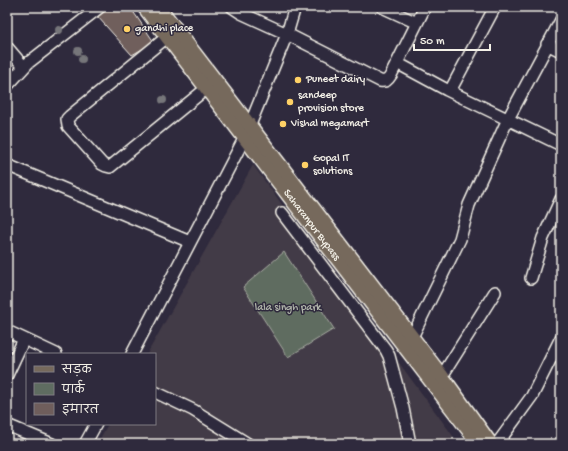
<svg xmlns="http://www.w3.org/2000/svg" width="568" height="451" viewBox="0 0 568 451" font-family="'Gochi Hand','Playpen Sans Deva',sans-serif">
  <rect width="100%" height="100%" fill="#2f2a3d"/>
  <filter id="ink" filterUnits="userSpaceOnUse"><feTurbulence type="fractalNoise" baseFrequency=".025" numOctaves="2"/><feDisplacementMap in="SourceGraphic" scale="8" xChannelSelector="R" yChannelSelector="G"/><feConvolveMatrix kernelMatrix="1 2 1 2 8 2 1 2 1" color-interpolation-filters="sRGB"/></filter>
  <g filter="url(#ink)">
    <!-- built -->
    <path fill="#423a46" d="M253,165L459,444H97L108,424H155V354H147Z"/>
    <!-- green -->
    <path fill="#5f6c61" stroke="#aaaea4" d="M284,252L334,329L288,357L243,287Z"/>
    <!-- building -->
    <path fill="#6f5e5c" stroke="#f4f1e8" d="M109,7H130L154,42L132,55L97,16Z"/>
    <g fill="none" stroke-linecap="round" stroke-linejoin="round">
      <defs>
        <path id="minor" d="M232,7L241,13L287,34L380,81C386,82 388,80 391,75L425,7
          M382,7L417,23
          M167,37L70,116L67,119L68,126L102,164L106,166L110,167L207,88
          M547,44L561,51
          M7,47L24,67
          M397,63L447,90L561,145
          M7,86L28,63L100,7
          M450,91L495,7
          M7,165L190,242
          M282,213L386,350L389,356L403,408L410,444
          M531,278L543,238L561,199
          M7,331L56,354
          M412,337L460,239L469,205L508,119L561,20
          M132,354L245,137L287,34L295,7
          M7,375L24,339
          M442,376L495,292
          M155,392L193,410L248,444
          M7,425L52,444
          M85,444L96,424
          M497,444L532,396L561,338"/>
        <g id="major">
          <path id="s1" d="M144,7L479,444"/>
          <path d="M159,7L442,376L491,444"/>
        </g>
      </defs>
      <!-- minor casing -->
      <use href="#minor" stroke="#f4f1e8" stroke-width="14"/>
      <!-- major casing -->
      <use href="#major" stroke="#f4f1e8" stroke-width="16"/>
      <!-- minor -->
      <use href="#minor" stroke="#2f2a3d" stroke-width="11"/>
      <!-- major -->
      <use href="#major" stroke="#76695c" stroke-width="13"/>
    </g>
    <!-- trees -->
    <g fill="#76767a">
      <circle cx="59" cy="30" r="4"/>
      <circle cx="78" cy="51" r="4"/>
      <circle cx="82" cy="59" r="4"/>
      <circle cx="163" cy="100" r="4"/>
    </g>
  </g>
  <!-- markers -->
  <g fill="#ffd166" stroke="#2f2a3d" stroke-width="1.5">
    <circle cx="127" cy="29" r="4"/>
    <circle cx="298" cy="80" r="4"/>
    <circle cx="290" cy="102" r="4"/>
    <circle cx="283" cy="124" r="4"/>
    <circle cx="305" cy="165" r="4"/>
  </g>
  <g text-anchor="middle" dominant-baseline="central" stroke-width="3" stroke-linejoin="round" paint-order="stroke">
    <!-- poi labels -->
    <g font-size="11" fill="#f4f1e8" stroke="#2f2a3d" text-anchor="start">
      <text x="135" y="29">gandhi place</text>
      <text x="306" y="80">Puneet dairy</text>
      <text x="298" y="96">sandeep<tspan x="298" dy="13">provision store</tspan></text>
      <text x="291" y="124">Vishal megamart</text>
      <text x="313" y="159">Gopal IT<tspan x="313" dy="13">solutions</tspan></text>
    </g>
    <!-- street labels -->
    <g font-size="11" fill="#f4f1e8" stroke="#2f2a3d">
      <text stroke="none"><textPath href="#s1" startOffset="275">Saharanpur Bypass</textPath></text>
    </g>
    <!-- park labels -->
    <g font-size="11" fill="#b1b5ab" stroke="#2f2a3d">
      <text x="288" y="308">lala singh park</text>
    </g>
  </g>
  <!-- margin -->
  <rect width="568" height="451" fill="none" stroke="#2f2a3d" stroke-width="24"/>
  <rect x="12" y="12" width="544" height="427" fill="none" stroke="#f4f1e8" stroke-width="1.5" filter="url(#ink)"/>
  <!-- legend -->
  <rect x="26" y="353" width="130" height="72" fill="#2f2a3d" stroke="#7e7a81"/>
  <rect x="34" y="366" width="20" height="6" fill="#76695c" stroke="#7e7a81"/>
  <text x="62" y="373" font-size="12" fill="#f4f1e8">सड़क</text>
  <rect x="34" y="383" width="20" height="12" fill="#5f6c61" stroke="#7e7a81"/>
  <text x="62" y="393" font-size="12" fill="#f4f1e8">पार्क</text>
  <rect x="34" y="403" width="20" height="12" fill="#6f5e5c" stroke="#7e7a81"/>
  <text x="62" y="413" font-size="12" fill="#f4f1e8">इमारत</text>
  <!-- scale -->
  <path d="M414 44v6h76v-6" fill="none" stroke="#f4f1e8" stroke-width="2"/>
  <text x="420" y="44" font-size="12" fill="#f4f1e8" stroke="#2f2a3d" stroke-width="3" paint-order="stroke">50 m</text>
</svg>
